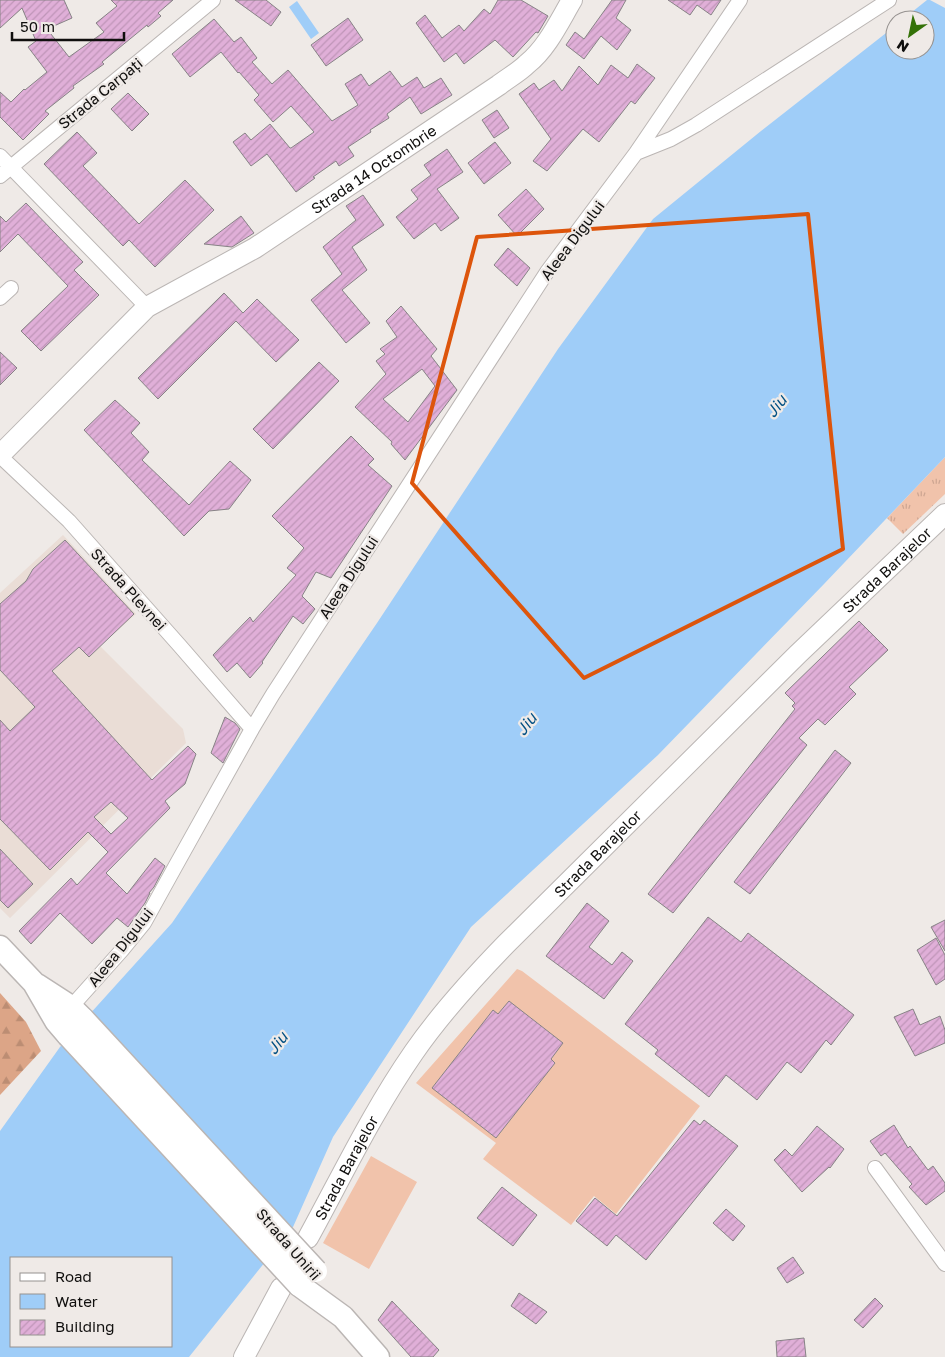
<svg xmlns="http://www.w3.org/2000/svg" width="945" height="1357" viewBox="0 0 945 1357" font-family="'Golos Text',sans-serif">
  <defs>
    <pattern id="grass-tufts" width="24" height="20" patternUnits="userSpaceOnUse" patternTransform="scale(1.25)"><rect width="24" height="20" fill="#f1c3ab"/><path d="M3 7l-1-3M5 7V3M7 7l1-3M15 17l-1-3M17 17v-4M19 17l1-3" fill="none" stroke="#cea692"/></pattern>
    <pattern id="forest-firs" width="22" height="20" patternUnits="userSpaceOnUse" patternTransform="scale(1.25)"><rect width="22" height="20" fill="#dca587"/><path d="M5 1l3.5 6h-7zM16 11l3.5 6h-7z" fill="#bc8d73"/></pattern>
    <pattern id="building-hatch" width="6" height="6" patternUnits="userSpaceOnUse" patternTransform="scale(1.25)"><rect width="6" height="6" fill="#e0afd8"/><path d="M-1 1l2-2M0 6l6-6M5 7l2-2" fill="none" stroke="#bf95b8"/></pattern>
  </defs>
  <rect width="100%" height="100%" fill="#efeae7"/>
  <!-- built -->
  <path fill="#eaddd6" d="M63,535L136,614L100,646L183,729L186,743L10,918L0,908V593Z"/>
  <!-- grass -->
  <path fill="url(#grass-tufts)" d="M945,457V494L903,534L887,518Z"/>
  <!-- forest -->
  <path fill="url(#forest-firs)" d="M0,993L26,1022L41,1051L0,1095Z"/>
  <!-- pitch -->
  <path fill="#f1c3ab" d="M517,969L522,971L700,1106L616,1214L594,1196L571,1225L483,1159L496,1143L416,1083Z
    M371,1156L417,1182L369,1269L323,1243Z"/>
  <!-- water -->
  <path fill="#9fcdf8" fill-rule="evenodd" d="M927,0H930L945,8V457L824,584L658,755L471,927L333,1137L293,1227L189,1357H0V1131L60,1047L172,923L377,623L558,349L653,219L761,131L895,26V50H925V20H902ZM11,1258H171V1346H11Z
    M297,1L319,33L311,39L289,7Z"/>
  <!-- building -->
  <path fill="url(#building-hatch)" stroke="#878386" fill-rule="evenodd" d="M0,0H64L72,18L47,29L69,57L104,32L96,23L117,6L111,0H173L158,13L161,16L148,27L147,25L102,62L104,64L73,86L74,88L45,111L49,114L23,140L0,117V92L11,102L24,89L25,90L47,72L28,47L36,41L22,8L0,28Z
    M235,0H266L281,12L271,26Z
    M498,0H521L548,16L538,33L536,32L513,57L495,40L464,64L456,53L444,62L416,23L425,15L442,38L459,25L464,31L484,9L490,14Z
    M612,0H626L616,18L631,30L617,50L601,36L584,59L566,45L575,32L584,39Z
    M668,0H721L711,15L697,5L690,15Z
    M348,18L363,40L326,66L311,45Z
    M214,19L234,42L241,37L257,58L252,62L272,84L288,70L332,121L358,105L345,84L361,74L369,86L390,71L402,87L417,77L424,88L441,78L452,95L421,114L410,97L387,114L389,118L370,130L371,132L348,147L354,156L339,166L336,161L313,177L315,178L296,192L267,154L251,166L233,142L245,133L251,140L270,124L290,148H291L314,132L291,106L273,122L254,100L259,95L239,72L238,73L221,52L190,77L172,54Z
    M637,64L655,78L635,104L631,101L599,142L583,129L547,171L533,161L551,139L519,94L534,83L539,90L554,80L562,91L579,66L598,85L611,65L628,78Z
    M128,93L149,114L132,131L111,109Z
    M497,110L509,128L494,138L482,120Z
    M77,132L97,153L83,166L139,224L185,180L214,210L155,267L129,240L123,246L44,164Z
    M495,142L511,163L484,184L468,163Z
    M447,149L463,172L437,189L459,218L441,231L435,223L414,239L396,217L418,199L411,190L431,175L424,165Z
    M526,189L544,209L517,236L498,215Z
    M363,195L384,225L352,247L367,270L342,290L370,323L346,343L311,300L342,274L323,247L356,220L346,206Z
    M26,203L83,262L74,270L99,295L41,351L21,331L68,286L18,234L0,252V216L6,222Z
    M241,216L254,233L232,247L204,244Z
    M508,248L530,268L517,286L494,265Z
    M224,293L243,313L257,299L299,340L276,362L236,321L158,399L138,378Z
    M401,306L437,349L431,356L457,390L405,460L391,444L392,442L355,407L386,374L376,361L385,354L380,349L397,337L386,321ZM422,369L435,386L408,422L383,399Z
    M0,352L17,368L0,385Z
    M319,362L339,381L273,449L253,429Z
    M115,400L140,423L131,433L149,452L142,460L189,505L230,461L251,480L229,509L209,511L184,536L84,430Z
    M351,436L374,459L368,465L392,486L331,578L316,572L302,596L315,609L303,624L293,616L262,662L263,663L250,678L237,663L227,672L213,655L250,617L253,622L296,575L287,568L304,548L272,516Z
    M65,540L134,614L89,657L79,647L52,671L152,780L188,746L196,754L185,784L165,801L170,808L106,873L127,894L155,858L165,866L154,887L149,893H150L145,903L128,927L117,918L92,944L60,913L31,944L19,931L71,878L77,885L108,852L88,832L50,870L0,819V720L10,731L35,707L0,670V604L26,581L33,569ZM111,802L128,818L111,834L94,817Z
    M859,621L888,650L849,687L856,694L825,725L818,719L799,738L807,745L673,913L648,894L795,709L792,706L795,703L785,693Z
    M225,717L235,723L240,729L223,763L211,753Z
    M835,750L851,763L750,894L734,882Z
    M0,849L33,884L8,908L0,900Z
    M587,903L609,921L589,947L612,965L622,952L633,961L604,999L546,956Z
    M708,917L741,942L748,933L854,1015L831,1045L826,1040L801,1073L787,1062L757,1100L726,1075L709,1097L655,1054L658,1050L625,1024Z
    M945,920V951L931,927Z
    M936,938L945,955V979L936,985L917,950Z
    M509,1001L563,1043L551,1059L555,1063L496,1138L432,1088L493,1010L498,1014Z
    M913,1009L920,1025L940,1016L945,1030V1043L915,1056L894,1017Z
    M694,1120L700,1125L704,1120L738,1146L646,1260L616,1235L607,1246L576,1221L595,1198L617,1216Z
    M894,1125L908,1148L910,1146L928,1170L933,1166L945,1183V1191L926,1205L909,1187L912,1184L885,1153L881,1156L870,1141Z
    M817,1126L844,1149L830,1168L829,1167L802,1192L774,1160L785,1149L792,1156Z
    M502,1187L537,1215L513,1246L477,1218Z
    M726,1209L745,1226L733,1241L713,1223Z
    M793,1257L804,1273L787,1283L777,1268Z
    M519,1293L547,1312L536,1324L511,1306Z
    M875,1298L883,1306L863,1328L854,1320Z
    M392,1301L439,1350L433,1357H411L378,1320Z
    M804,1338L806,1357H777L776,1341Z"/>
  <g fill="none" stroke-linecap="round" stroke-linejoin="round">
    <defs>
      <path id="street" d="M636,153L671,139L696,125L889,0
        M0,156L147,307
        M0,176L213,0
        M0,298L11,288
        M0,456L69,521L180,646L252,729
        M71,1007L122,950L144,923L175,867L252,729L273,694L547,272L636,153L740,0
        M875,1168L945,1264"/>
      <g id="secondary">
        <path id="s1" d="M0,455L147,307L255,248L499,85C508,78 519,72 527,64C547,48 559,22 572,0"/>
        <path id="s2" d="M308,1238C342,1176 373,1111 414,1052C441,1013 473,978 506,944L798,654L945,514"/>
        <path d="M244,1357L281,1288"/>
      </g>
      <path id="primary" d="M0,947L34,983L56,1021L68,1035
        M37,985L71,1007L83,1019
        M299,1285L343,1317L378,1357"/>
    </defs>
    <!-- street casing -->
    <use href="#street" stroke="#bbb6b4" stroke-width="16"/>
    <!-- secondary casing -->
    <use href="#secondary" stroke="#bbb6b4" stroke-width="22"/>
    <!-- primary casing -->
    <use href="#primary" stroke="#bbb6b4" stroke-width="25"/>
    <!-- street -->
    <use href="#street" stroke="#fff" stroke-width="14"/>
    <!-- secondary -->
    <use href="#secondary" stroke="#fff" stroke-width="20"/>
    <!-- primary -->
    <use href="#primary" stroke="#fff" stroke-width="22"/>
    <defs>
      <path id="primary-bridge" d="M83,1019L316,1271
        M68,1035L299,1285"/>
    </defs>
    <!-- primary-bridge casing -->
    <use href="#primary-bridge" stroke="#bbb6b4" stroke-width="25" stroke-linecap="butt"/>
    <!-- primary-bridge -->
    <use href="#primary-bridge" stroke="#fff" stroke-width="22"/>
  </g>
  <!-- marked area -->
  <path fill="none" stroke="#dd550c" stroke-width="4" stroke-linejoin="round" d="M808,214L843,549L584,678L412,483L477,237Z"/>
  <g text-anchor="middle" dominant-baseline="central" stroke-width="4.5" stroke-linejoin="round" paint-order="stroke">
    <!-- street labels -->
    <g font-size="15" fill="#100f0e" stroke="#efeae7">
      <text transform="translate(100 93) rotate(-39)">Strada Carpați</text>
      <text stroke="none"><textPath href="#s1" startOffset="474">Strada 14 Octombrie</textPath></text>
      <text transform="translate(572 240) rotate(-53)">Aleea Digului</text>
      <text stroke="none"><textPath href="#s2" startOffset="890">Strada Barajelor</textPath></text>
      <text transform="translate(348 577) rotate(-57)">Aleea Digului</text>
      <text transform="translate(129 589) rotate(48)">Strada Plevnei</text>
      <text stroke="none"><textPath href="#s2" startOffset="485">Strada Barajelor</textPath></text>
      <text transform="translate(120 947) rotate(-52)">Aleea Digului</text>
      <text stroke="none"><textPath href="#s2" startOffset="80">Strada Barajelor</textPath></text>
      <text transform="translate(289 1244) rotate(49)">Strada Unirii</text>
    </g>
    <!-- water labels -->
    <g font-size="16" font-style="italic" fill="#035083" stroke="#efeae7">
      <text transform="translate(776 406) rotate(-52)">Jiu</text>
      <text transform="translate(526 724) rotate(-52)">Jiu</text>
      <text transform="translate(277 1043) rotate(-52)">Jiu</text>
    </g>
  </g>
  <!-- legend -->
  <rect x="10" y="1257" width="162" height="90" fill="#efeae7" stroke="#969290"/>
  <rect x="20" y="1273" width="25" height="8" fill="#ffffff" stroke="#969290"/>
  <text x="55" y="1282" font-size="15" fill="#100f0e">Road</text>
  <rect x="20" y="1294" width="25" height="15" fill="#9fcdf8" stroke="#969290"/>
  <text x="55" y="1307" font-size="15" fill="#100f0e">Water</text>
  <rect x="20" y="1320" width="25" height="15" fill="url(#building-hatch)" stroke="#969290"/>
  <text x="55" y="1332" font-size="15" fill="#100f0e">Building</text>
  <!-- north arrow -->
  <g transform="translate(910 35) rotate(213)"><circle r="24" fill="#efeae7" stroke="#969290"/>
  <path d="M0-4L9 19L0 12L-9 19Z" fill="#347208"/>
  <text y="-8" font-size="14" font-weight="bold" text-anchor="middle" fill="#100f0e">N</text>
  </g>
  <!-- scale -->
  <path d="M12 32v8h112v-8" fill="none" stroke="#100f0e" stroke-width="2.5"/>
  <text x="20" y="32" font-size="15" fill="#100f0e" stroke="#efeae7" stroke-width="4" paint-order="stroke">50 m</text>
</svg>
